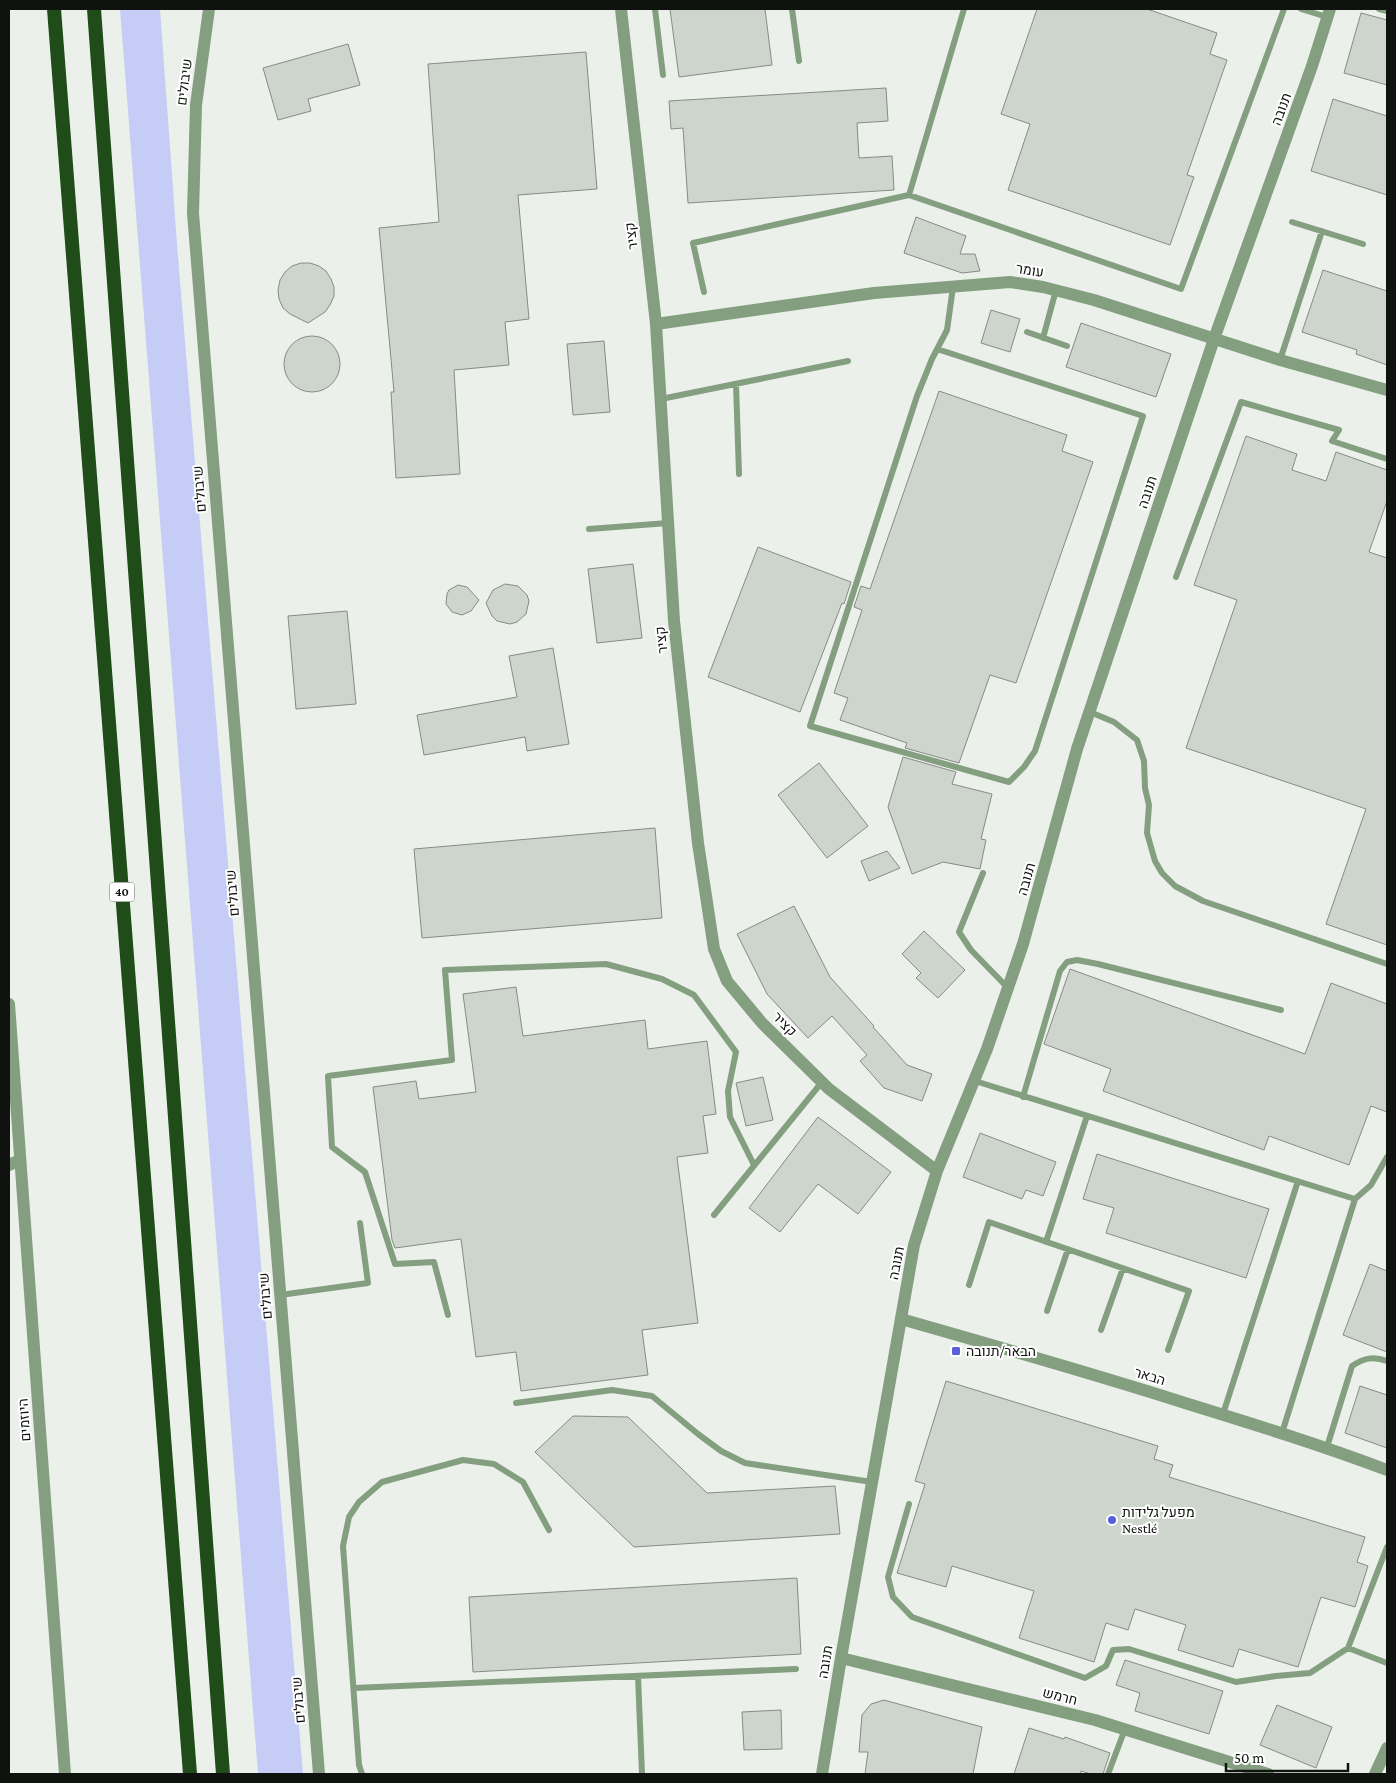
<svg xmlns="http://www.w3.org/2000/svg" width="1396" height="1783" viewBox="0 0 1396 1783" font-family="'Crimson Pro',Heebo,serif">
  <rect width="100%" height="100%" fill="#ebf1ea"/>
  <!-- green -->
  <path fill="#c5ccf5" d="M120,9H160L177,244L303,1774H258Z"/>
  <!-- building -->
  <path fill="#ced5cd" stroke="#868c85" d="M670,9H765L772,65L679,77Z
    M1037,9H1147L1217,33L1210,54L1227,60L1187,175L1194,177L1170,245L1008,190L1030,124L1001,114Z
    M1361,13L1387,20V85L1344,73Z
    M348,44L360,85L308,99L311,111L278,120L263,68Z
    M586,52L597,189L518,195L529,319L505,322L509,365L454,370L460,474L396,478L391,392H394L379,228L439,222L428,64Z
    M886,88L888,121L857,123L859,158L892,156L894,190L688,203L683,128L671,129L669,101Z
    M1333,99L1387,116V195L1311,171Z
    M916,217L966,236L960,254H975L980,271L962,273L904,253Z
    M301,263H310L319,266L326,271L331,279L334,287V296L330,305L325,312L308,323L290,314L283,308L279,299L278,290L280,280L285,272L292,266Z
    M1323,270L1387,291V365L1356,354L1357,350L1302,332Z
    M991,310L1020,319L1010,352L981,343Z
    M1081,323L1171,354L1156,397L1066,367Z
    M284 364a28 28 0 1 1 56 0a28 28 0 1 1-56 0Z
    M604,341L610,412L573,415L567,344Z
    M939,391L1067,435L1062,451L1093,462L1016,683L990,675L959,763L905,748L907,743L840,720L848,698L834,693L862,610L854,607L861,586L870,589Z
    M1246,436L1297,454L1292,470L1326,481L1336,452L1387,470V501L1369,552L1387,558V945L1326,924L1366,809L1186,748L1237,600L1194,585Z
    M758,547L851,582L844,604L842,603L800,712L708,677Z
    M633,564L642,638L597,643L588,569Z
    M505,584L518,586L527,595L529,601L526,614L517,622L510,624L497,621L492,616L486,603L493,590Z
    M458,585L467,587L479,600L471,611L462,615L452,612L446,604L447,594L449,590Z
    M347,611L356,704L296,709L288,616Z
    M553,648L569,744L527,751L525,737L424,755L417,715L517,697L509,656Z
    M903,757L956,772L952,784L992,794L981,839L986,840L980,869L943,862L912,874L888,807Z
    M819,763L868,826L827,858L778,795Z
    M655,828L662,918L422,938L414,849Z
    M887,851L900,868L869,881L861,861Z
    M794,906L830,977L874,1026L873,1027L907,1065L932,1074L922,1101L884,1088L860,1061L867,1055L832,1016L808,1038L767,994L737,934Z
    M924,931L965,970L938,998L916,978L921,973L902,954Z
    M1070,969L1305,1054L1331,983L1387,1004V1112L1371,1106L1349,1165L1269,1136L1264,1150L1103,1091L1111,1069L1044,1044Z
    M516,987L523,1036L645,1020L648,1049L707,1041L716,1114L703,1116L708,1153L677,1157L698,1323L642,1330L648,1375L521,1391L516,1352L476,1357L461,1239L395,1248L392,1240L373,1087L416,1081L419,1099L476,1092L463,994Z
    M763,1077L773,1120L746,1126L736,1083Z
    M818,1117L891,1172L858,1214L818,1184L780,1232L749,1208Z
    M980,1133L1056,1162L1043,1196L1026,1190L1022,1199L963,1177Z
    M1097,1154L1269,1209L1246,1278L1106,1233L1114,1208L1083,1199Z
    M1370,1264L1387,1271V1352L1343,1335Z
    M946,1381L1158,1446L1154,1459L1173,1465L1169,1477L1365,1537L1357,1562L1368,1566L1355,1607L1321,1597L1298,1667L1239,1649L1233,1667L1178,1650L1186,1625L1135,1609L1128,1630L1106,1623L1094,1662L1019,1638L1034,1591L952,1566L946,1587L897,1573L925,1484L915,1481Z
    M1360,1386L1387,1395V1448L1345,1433Z
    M573,1416L628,1417L707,1493L835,1486L840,1534L634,1547L535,1452Z
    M797,1578L801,1654L473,1672L469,1597Z
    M1125,1660L1223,1691L1209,1734L1135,1711L1140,1693L1116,1685Z
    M884,1700L982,1727L973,1774H865L868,1752H859L862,1715L871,1704Z
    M1277,1705L1332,1727L1316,1768L1260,1745Z
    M781,1710L782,1749L744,1750L742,1712Z
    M1029,1728L1064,1739L1065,1737L1110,1753L1103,1774H1091L1081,1771L1080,1774H1014Z"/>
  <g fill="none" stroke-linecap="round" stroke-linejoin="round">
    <!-- service -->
    <path stroke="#849e80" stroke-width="6" d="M655,9L663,75
      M792,9L799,61
      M1301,9L1327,17
      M1379,9L1387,11
      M909,195L964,9
      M1292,222L1363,244
      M704,292L693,243L909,195L1181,289L1284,9
      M1027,332L1067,346
      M1043,338L1056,290
      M937,349L1143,416L1035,751L1024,767L1009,782L810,726L917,396L932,359L947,330L953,287
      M1280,360L1322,231
      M736,384L739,474
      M661,399L848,361
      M589,529L668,523
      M1176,577L1241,402L1339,430L1332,441L1387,459
      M1090,712L1114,722L1137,740L1144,761L1145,788L1149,805L1147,833L1155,861L1162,873L1175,886L1203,901L1387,964
      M983,873L959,932L971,950L1008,988
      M975,1081L1355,1199L1371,1185L1387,1157
      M1023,1097L1060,971L1067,962L1077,960L1098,964L1281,1010
      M714,1215L822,1082
      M1046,1242L1087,1116
      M969,1285L989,1222L1189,1291L1168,1350
      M280,1295L368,1283L360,1223
      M1047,1311L1068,1249
      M448,1315L434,1262L395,1264L365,1172L332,1147L328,1076L452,1060L445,970L606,964L662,979L694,995L736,1052L728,1091L730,1117L754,1165
      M1101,1330L1123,1268
      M516,1403L612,1390L652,1396L698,1434L721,1451L745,1463L872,1482
      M1223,1414L1298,1181
      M1282,1433L1355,1199
      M1327,1447L1352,1366C1364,1358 1373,1356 1387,1361
      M909,1504L888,1577L893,1597L912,1617L1085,1678L1106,1666L1113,1650L1129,1649L1236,1682L1276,1676L1310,1673L1348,1648L1387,1547
      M1348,1648L1387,1663
      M638,1676L642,1774
      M354,1688L796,1669
      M362,1774L359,1765L343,1546L349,1517L359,1502L382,1482L463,1460L494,1464L523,1482L549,1530
      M1108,1774L1125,1729"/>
    <!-- minor -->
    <path stroke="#849e80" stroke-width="12" d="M209,9L196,105L193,213L319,1774
      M621,9L656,324L674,621L698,843L714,949L727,981L762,1023L829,1089L937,1171
      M656,324L874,293L1010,282L1043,287L1094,300L1280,360L1387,390
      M9,1004L65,1774
      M9,1165L20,1160
      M841,1658L1095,1720L1268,1774
      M822,1774L841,1658L914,1245L937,1171L987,1049L1023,944L1077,749L1214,339L1312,66L1330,9
      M1375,1774L1387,1748"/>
    <!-- tertiary -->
    <path stroke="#849e80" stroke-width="12" d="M901,1319C996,1346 1091,1373 1185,1403C1253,1424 1321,1445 1387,1470"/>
    <!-- trunk -->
    <path stroke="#1f4c19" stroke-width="14" d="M54,9L190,1774
      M94,9L223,1774"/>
  </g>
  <!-- markers -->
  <g fill="#5b5fd7" stroke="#fff" stroke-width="2">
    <rect x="951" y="1346" width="10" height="10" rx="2.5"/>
    <circle cx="1112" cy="1520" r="5"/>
  </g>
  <g text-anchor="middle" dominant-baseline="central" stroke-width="4" stroke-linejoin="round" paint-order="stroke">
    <!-- shield labels -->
    <rect fill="#fff" stroke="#575957" stroke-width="1" x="109.5" y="882.5" width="25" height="19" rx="4"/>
    <g font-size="12" font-weight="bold" fill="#0f120f">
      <text x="122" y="892">40</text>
    </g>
    <!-- street labels -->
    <g font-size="14" fill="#0f120f" stroke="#fff">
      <text transform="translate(184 82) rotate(-83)">שיבולים</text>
      <text transform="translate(1281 109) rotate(-70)">תנובה</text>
      <text transform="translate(631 236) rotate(-97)">קציר</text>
      <text transform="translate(1030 270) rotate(9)">עומר</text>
      <text transform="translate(199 489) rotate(-95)">שיבולים</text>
      <text transform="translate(1147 492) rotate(-72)">תנובה</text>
      <text transform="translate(661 640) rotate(-96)">קציר</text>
      <text transform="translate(1026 879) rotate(-74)">תנובה</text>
      <text transform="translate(232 893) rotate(-95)">שיבולים</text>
      <text transform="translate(785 1024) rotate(45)">קציר</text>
      <text transform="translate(896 1263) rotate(-79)">תנובה</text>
      <text transform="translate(265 1296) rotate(-95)">שיבולים</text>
      <text transform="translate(1150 1376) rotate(17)">הבאר</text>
      <text transform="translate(24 1420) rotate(-94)">היוזמים</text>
      <text transform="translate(825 1662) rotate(-81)">תנובה</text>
      <text transform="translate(1060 1696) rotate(14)">חרמש</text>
      <text transform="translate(298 1700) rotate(-95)">שיבולים</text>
    </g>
    <!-- poi labels -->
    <g font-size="14" fill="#0f120f" stroke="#fff" text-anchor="start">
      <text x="966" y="1351">הבאר/תנובה</text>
      <text x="1122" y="1512">מפעל גלידות<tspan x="1122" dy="16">Nestlé</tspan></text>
    </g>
  </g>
  <!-- border -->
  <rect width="1396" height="1783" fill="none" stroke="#0f120f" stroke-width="20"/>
  <!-- scale -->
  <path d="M1226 1763v8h122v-8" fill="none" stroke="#0f120f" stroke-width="2.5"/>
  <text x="1234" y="1763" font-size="15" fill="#0f120f" stroke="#ffffff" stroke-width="4" paint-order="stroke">50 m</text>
</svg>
